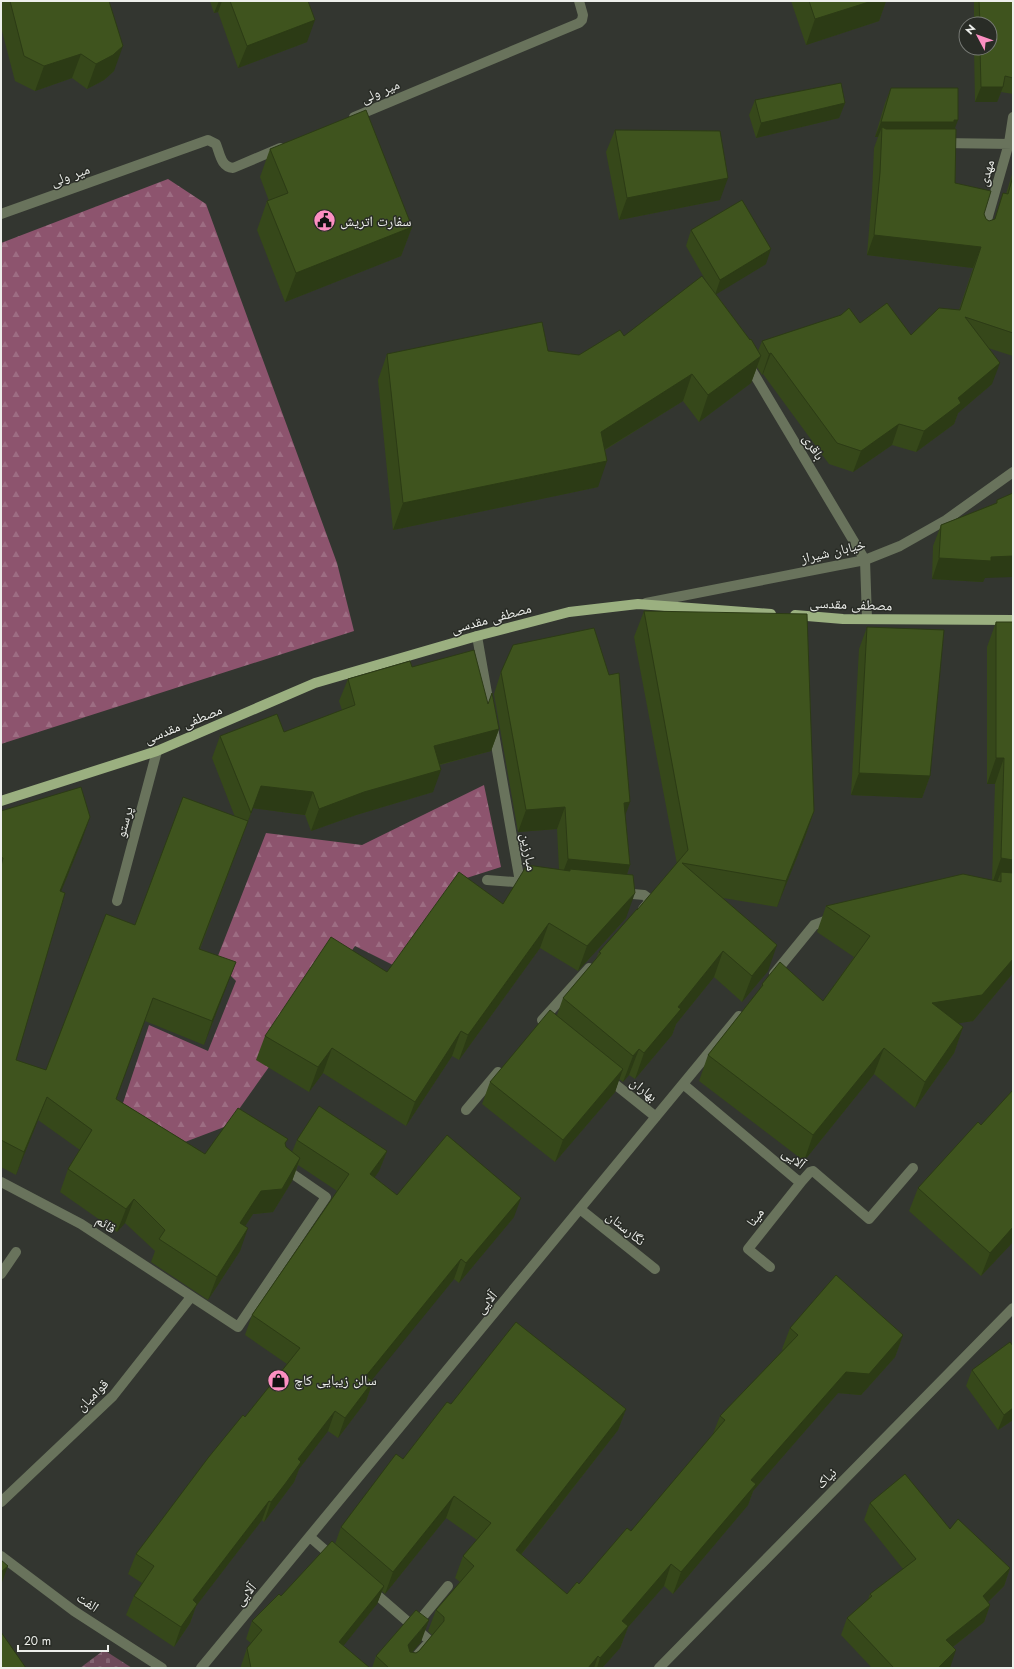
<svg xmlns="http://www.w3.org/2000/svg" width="1014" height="1669" viewBox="0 0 1014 1669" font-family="Jost,'Noto Naskh Arabic',sans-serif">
  <defs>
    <pattern id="forest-firs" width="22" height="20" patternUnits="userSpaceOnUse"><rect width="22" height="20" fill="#8d546e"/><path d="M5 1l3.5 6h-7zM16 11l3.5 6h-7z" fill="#9d6d83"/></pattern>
    <pattern id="cemetery-stones" width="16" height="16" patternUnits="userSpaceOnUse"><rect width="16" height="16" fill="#6e4a5a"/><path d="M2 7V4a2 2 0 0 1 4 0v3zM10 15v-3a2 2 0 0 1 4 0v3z" fill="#836472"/></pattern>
  </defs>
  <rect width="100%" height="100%" fill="#333630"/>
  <!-- forest -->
  <path fill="url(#forest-firs)" d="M168,179L206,204L337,563L354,631L1,744V243Z
    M484,785L501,867L454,882L397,967L355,946L227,1126L177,1145L121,1109L149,1025L208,1051L236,981L216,961L266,833L362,845Z"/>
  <!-- cemetery -->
  <path fill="url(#cemetery-stones)" d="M104,1650L132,1668H80Z"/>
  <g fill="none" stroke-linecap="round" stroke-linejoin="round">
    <!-- minor -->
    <path stroke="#69735c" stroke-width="10" d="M354,117L579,23L582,20L583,15L579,1
      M942,143L1013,144
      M1,214L208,140L216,144C220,154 221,167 233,168L280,148
      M983,234L1009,143L1013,117
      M748,364L865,560L867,619
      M646,603L865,560L900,546L946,520L1013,472
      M477,636L520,882
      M487,880L529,883
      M622,893L644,895L648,898L649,902L643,909
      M117,901L157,751
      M774,974L814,925L833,918
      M542,1020L589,968
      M606,1077L656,1117
      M683,1084L797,1180L802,1181L810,1172L813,1171L869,1219L913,1168
      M466,1110L498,1072
      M1,1182L81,1224L238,1327L326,1197L284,1168
      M580,1209L655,1269
      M770,1267L748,1249L802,1181
      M1,1274L16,1252
      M1,1502L113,1396L191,1297
      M310,1537L334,1558
      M1,1556L74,1611L162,1668
      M369,1588L430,1641L406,1668
      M415,1626L448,1586
      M201,1668L739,1016
      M659,1668L1013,1308"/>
    <!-- major -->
    <path stroke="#9bb080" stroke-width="10" d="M795,615L843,619L1013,620
      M1,801L157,751L315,683L477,636L569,612L638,604L771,614"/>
  </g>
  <!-- wall -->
  <path fill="#36481a" d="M1,1H109L114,71L104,80L87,89L72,78L35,91L15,81L1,27Z
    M210,1H308L307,42L238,68L218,12L214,13Z
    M791,1H886L879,21L806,45Z
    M974,1H1013V94L1001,92L997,102H975L974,48H990V24H974Z
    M891,88L955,129V183L984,214L986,219L989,221L994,220L1003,193L1006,194L1013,171V356L988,348L992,384L958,413L954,424L916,452L892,445L853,472L829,464L763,374L762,375L757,367L751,383L699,422L683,401L605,450L598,487L393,530L378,380L387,354L548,351L579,355L624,336L710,288L686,246L691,230L766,264L716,294L758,351L762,341L860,323L911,335L959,310L973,268L867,255L872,194L874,148L878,137H875L885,103Z
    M755,100L845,103L839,118L756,138L749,115Z
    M615,130L720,200L619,220L606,152Z
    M270,149L412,227L401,256L285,302L257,230L267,201H269L260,177Z
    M1013,493L983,582L932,579L933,546L941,525L996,503L997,500Z
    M644,611L814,811L805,837L777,907L723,898L768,971L742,1002L714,977L676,1024L672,1035L635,1079L629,1075L623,1082L619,1079L615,1092L555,1162L482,1104L490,1082L557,1015L563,998L596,959L599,952L637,910L677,864L634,637Z
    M996,622H1013V973L973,1021L958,1023L963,1027L954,1053L915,1108L874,1074L804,1161L699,1081L708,1055L760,989L762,984L823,1001L854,957L817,932L826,906L992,880L995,784H987V647Z
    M867,627L930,776L922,798L851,795L859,649Z
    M412,667L488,704L499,729L491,751L440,765L433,792L356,815L311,831L305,815L253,808L200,949L227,985L204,1045L145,1021L116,1099L205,1154L285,1145L286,1147L292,1152L297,1140L387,1151L379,1171L374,1178L397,1195L514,1217L459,1283L454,1279L371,1380L373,1381L366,1401L338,1438L328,1431L299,1469L294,1482L264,1522L262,1520L196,1606L190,1623L174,1647L126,1615L134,1596L142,1583L128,1574L136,1554L287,1364L245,1335L252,1315L337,1191L298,1165L292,1181L273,1212L253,1214L245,1226L240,1251L208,1300L151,1262L155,1251L125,1223L117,1232L60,1192L68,1169L80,1150L38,1120L16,1175L1,1167V811L82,840L61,891L16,1060L46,1070L135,925L235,817L212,758L220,736L284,732L342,710L339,701L348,679Z
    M501,672L630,802L625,814L630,865L627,874L626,918L578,971L540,948L459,1060L452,1056L406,1126L323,1073L309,1092L256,1060L265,1036L387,972L503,904L559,869L557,829L518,832L494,694Z
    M1013,1090V1242L981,1276L909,1211L918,1188L981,1125Z
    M790,1328L903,1335L895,1357L861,1395L838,1393L753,1491L748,1505L673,1594L664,1586L628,1627L620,1648L602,1668H372L376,1656L421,1642L412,1652L416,1653L419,1651L432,1635L428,1631L436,1610L460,1582L455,1578L463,1556L477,1540L446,1518L385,1594L382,1591L377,1604L343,1646L370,1668H241V1666L247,1648L251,1643L246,1639L252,1621L281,1596L335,1544L341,1527L403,1459L451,1404L626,1409L618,1430L521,1555L567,1594L579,1584L631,1531L712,1436L720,1416L783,1350L782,1349Z
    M1013,1346V1420L998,1430L966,1386L972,1370Z
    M870,1503L950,1529L1010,1568L1004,1586L988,1602L990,1605L984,1622L953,1647L949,1668H872L841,1635L847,1618L868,1600L870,1594L903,1569L864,1520Z"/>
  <!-- shaded-wall -->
  <path fill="#2c3b15" d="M219,1H222L218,12L214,13Z
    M872,1H886L879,21L806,45L815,19Z
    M315,20L307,42L238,68L247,46Z
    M123,46L114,71L104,80L87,89L96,64Z
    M81,54L72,78L35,91L44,66Z
    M981,87H1003L997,102H975Z
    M845,103L839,118L756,138L761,123Z
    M958,120L952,136L881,137L882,127L878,137H875L881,122Z
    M728,178L720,200L619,220L627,198Z
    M412,227L401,256L285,302L296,273Z
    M874,235L981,247L973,268L867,255Z
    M771,249L766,264L715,295L720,280Z
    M771,353L763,374L762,375L769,354Z
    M761,356L751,383L699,422L708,395Z
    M1000,363L992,384L958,413L954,424L916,452L924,431L958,398Z
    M692,374L683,401L591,458L601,432Z
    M899,424L892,445L853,472L861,451Z
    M607,461L598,487L393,530L403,503Z
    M1013,556V577L985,578L983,582L932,579L939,558Z
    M499,729L491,751L426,768L434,746Z
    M996,758H1004L995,784H987Z
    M441,770L433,792L356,815L311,831L319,809L364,792Z
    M859,773L930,776L922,798L851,795Z
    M261,786L313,792L305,815L253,808L242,836Z
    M630,802L622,824L624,803Z
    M565,807L557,829L518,832L526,810Z
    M814,811L805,837L777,907L786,881Z
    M90,817L82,840L52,914L60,891Z
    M1001,858L1013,860V887L1001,882V872L996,885L992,884Z
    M568,859L630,865L623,886L570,871V869L565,881L560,880Z
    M635,893L626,918L578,971L587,946Z
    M549,923L540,948L459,1060L468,1035Z
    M777,945L768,971L742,1002L752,976Z
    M723,951L714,977L676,1024L672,1035L635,1079L644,1053L678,1007Z
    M1013,959V973L973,1021L922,1029L932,1003Z
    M236,962L227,985L204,1045L212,1021Z
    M963,1027L954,1053L915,1108L925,1082Z
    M461,1031L452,1056L406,1126L415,1102Z
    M332,1048L323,1073L309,1092L318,1067Z
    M884,1048L874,1074L804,1161L813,1135Z
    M639,1049L629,1075L623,1082L633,1056Z
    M623,1069L615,1092L555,1162L563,1140Z
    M47,1097L38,1120L16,1175L24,1152Z
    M387,1151L379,1171L363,1194L370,1174Z
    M300,1158L292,1181L273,1212L253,1214L232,1246L240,1223L261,1191Z
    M521,1198L514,1217L459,1283L466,1263Z
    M134,1199L125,1223L117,1232L126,1209Z
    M1013,1227V1242L981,1276L990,1253Z
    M248,1228L240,1251L208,1300L217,1277Z
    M461,1259L454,1279L359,1396L366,1376Z
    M903,1335L895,1357L861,1395L838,1393L753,1491L748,1505L673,1594L681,1572L751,1480L846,1372Z
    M373,1381L366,1401L338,1438L345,1418Z
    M1013,1408V1420L998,1430L1004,1415Z
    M626,1409L618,1430L508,1571L516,1550Z
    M335,1411L328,1431L299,1469L294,1482L264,1522L271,1502L298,1459Z
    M454,1496L446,1518L385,1594L393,1572Z
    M269,1501L262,1520L196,1606L190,1623L174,1647L181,1627L193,1600Z
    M671,1564L664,1586L628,1627L620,1648L602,1668H597L600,1658L622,1621Z
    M8,1566L1,1585V1572Z
    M1010,1568L1004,1586L977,1613L983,1596Z
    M384,1586L377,1604L332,1660L339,1642Z
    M990,1605L984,1622L940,1657L946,1640Z
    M429,1620L421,1642L400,1666L408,1645Z
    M956,1650L950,1668H938Z
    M598,1656L594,1668H588Z"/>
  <!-- building -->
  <path fill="#3f541e" stroke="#2c3b15" d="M10,1H109L123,46L113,55L96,64L81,54L44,66L24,56Z
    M230,1H308L315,20L247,46Z
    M809,1H872L815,19Z
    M979,1H1013V78L1005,76L1003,87H981L980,48H990V24H980Z
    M841,83L845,103L761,123L755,100Z
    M891,88H958V120H954V122H881Z
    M366,110L412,227L296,273L267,201L288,193L270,149Z
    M882,127L886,129H956L955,183L991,191L984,214L986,219L989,221L995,219L1003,193L1008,194L1013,176V333L965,317L1000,363L958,398L961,403L924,431L899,424L861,451L837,443L771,353L769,354L762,341L841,315L849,308L860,323L887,303L911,335L939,308L960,310L981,247L874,235L880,173Z
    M615,130L720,131L728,178L627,198Z
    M742,200L771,249L720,280L691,230Z
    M702,276L750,340L751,339L761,356L708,395L692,374L601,432L607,461L403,503L387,354L542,322L548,351L579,355L620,330L624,336Z
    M1013,493V556L991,557V561L939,558L941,525L997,503V500Z
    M644,611L807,614L814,811L786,881L682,863L777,945L752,976L723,951L678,1007L681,1009L644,1053L639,1049L633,1056L563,998L601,953L599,952L637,909V910L688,850Z
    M996,622H1013V860L1001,858L1004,758H996Z
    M867,627L944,630L930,776L859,773Z
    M594,628L609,675L619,673L630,802L624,803L630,865L568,859L565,807L526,810L501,672L513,645Z
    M474,650L488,704L492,693L499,729L434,746L441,770L364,792L319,809L313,792L261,786L251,813L220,736L277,714L284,732L355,705L348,679L410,661L412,667Z
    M81,787L90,817L60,891L65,893L16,1060L46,1070L106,914L135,925L183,797L248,821L199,949L236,962L212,1021L153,998L116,1099L205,1154L238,1108L288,1139L285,1143L286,1147L300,1158L282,1189L261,1191L240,1223L248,1228L217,1277L159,1239L165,1230L134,1199L126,1209L68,1169L92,1130L47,1097L24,1152L1,1140V866L3,858L1,857V811Z
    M527,865L570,871V869L633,875L635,893L587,946L549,923L468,1035L461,1031L415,1102L332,1048L318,1067L265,1036L331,937L387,972L459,872L503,904Z
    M1001,872L1013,873V959L982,995L932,1003L963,1027L925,1082L884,1048L813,1135L708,1055L763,985L762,984L780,962L823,1001L870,936L826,906L963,874L1001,882Z
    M550,1010L623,1069L563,1140L490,1082Z
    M1013,1090V1227L990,1253L918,1188L978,1122L981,1125Z
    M319,1106L387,1151L370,1174L397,1195L447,1135L521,1198L466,1263L461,1259L366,1376L373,1381L345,1418L335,1411L298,1459L301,1462L285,1484L271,1502L269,1501L193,1600L197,1604L181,1627L134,1596L154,1566L136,1554L208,1458L243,1415L245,1417L300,1348L252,1315L349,1174L297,1140Z
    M836,1275L903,1335L869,1374L846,1372L751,1480L756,1484L681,1572L671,1564L622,1621L628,1626L600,1658L598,1656L588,1668H389L376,1656L416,1610L429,1620L408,1645L410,1652L416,1653L419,1651L444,1621V1617L436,1610L474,1566L463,1556L491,1523L454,1496L393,1572L341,1527L396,1454L403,1459L447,1402L451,1404L516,1322L626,1409L516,1550L567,1594L577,1582L579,1584L627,1528L631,1531L725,1420L720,1416L798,1335L790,1328Z
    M1010,1342L1013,1346V1408L1004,1415L972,1370Z
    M905,1474L950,1529L958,1519L1010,1568L983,1596L990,1605L946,1640L956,1650L938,1668H894L847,1618L872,1596L870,1594L916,1559L870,1503Z
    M332,1541L384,1586L339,1642L370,1668H251L247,1648L262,1630L252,1621L279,1594L281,1596Z
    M1,1560L8,1566L1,1572Z
    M1,1632L26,1668H1Z"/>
  <!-- icons -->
  <defs>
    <symbol id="civic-disc" viewBox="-11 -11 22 22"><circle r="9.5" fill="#fc8fc2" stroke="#292c26"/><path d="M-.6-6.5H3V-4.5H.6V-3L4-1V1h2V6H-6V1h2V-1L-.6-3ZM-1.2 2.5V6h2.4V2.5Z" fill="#111"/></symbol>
    <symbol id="shop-disc" viewBox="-11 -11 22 22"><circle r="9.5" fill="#fc8fc2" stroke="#292c26"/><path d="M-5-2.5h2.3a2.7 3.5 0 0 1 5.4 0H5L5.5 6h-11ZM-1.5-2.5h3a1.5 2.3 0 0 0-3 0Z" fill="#111"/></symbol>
  </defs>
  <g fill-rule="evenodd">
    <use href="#civic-disc" x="312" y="208" width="25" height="25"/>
    <use href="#shop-disc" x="266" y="1368" width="25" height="25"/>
  </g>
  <g text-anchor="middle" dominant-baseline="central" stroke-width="3" stroke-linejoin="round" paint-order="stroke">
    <!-- street labels -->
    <g font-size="14" fill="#edefeb" stroke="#292c26">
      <text transform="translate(380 91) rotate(-23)">میر ولی</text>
      <text transform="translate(986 173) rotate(-74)">مهدی</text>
      <text transform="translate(70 175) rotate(-20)">میر ولی</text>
      <text transform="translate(814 447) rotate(59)">باقری</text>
      <text transform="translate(833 551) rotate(-13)">خیابان شیراز</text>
      <text transform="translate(851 604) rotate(2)">مصطفی مقدسی</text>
      <text transform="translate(491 618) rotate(-15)">مصطفی مقدسی</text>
      <text transform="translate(183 724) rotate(-22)">مصطفی مقدسی</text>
      <text transform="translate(124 822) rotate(-75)">پرستو</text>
      <text transform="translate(529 852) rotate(80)">مبارزین</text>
      <text transform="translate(644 1089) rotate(39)">بهاران</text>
      <text transform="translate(794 1158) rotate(38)">آلایی</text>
      <text transform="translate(755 1217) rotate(-52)">مینا</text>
      <text transform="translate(106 1224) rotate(34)">قائم</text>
      <text transform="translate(626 1228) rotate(39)">نگارستان</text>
      <text transform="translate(486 1302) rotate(-50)">آلایی</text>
      <text transform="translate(92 1395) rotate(-45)">قوامیان</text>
      <text transform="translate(826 1478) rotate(-45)">نیاک</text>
      <text transform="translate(245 1594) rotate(-50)">آلایی</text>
      <text transform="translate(88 1602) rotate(34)">الفت</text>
    </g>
    <!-- poi labels -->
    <g font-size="14" fill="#edefeb" stroke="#292c26" text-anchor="start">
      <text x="340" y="221">سفارت اتریش</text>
      <text x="294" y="1380">سالن زیبایی کاچ</text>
    </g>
  </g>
  <!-- border -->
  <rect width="1014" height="1669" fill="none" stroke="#edefeb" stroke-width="4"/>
  <!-- north arrow -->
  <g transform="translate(978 36) rotate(311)"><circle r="19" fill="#292c26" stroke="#777a75"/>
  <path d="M0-3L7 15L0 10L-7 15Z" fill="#fc8fc2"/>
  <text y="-6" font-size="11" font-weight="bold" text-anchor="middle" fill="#edefeb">N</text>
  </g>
  <!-- scale -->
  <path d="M18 1645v6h90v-6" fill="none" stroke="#edefeb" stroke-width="2"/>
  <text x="24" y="1645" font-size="12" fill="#edefeb" stroke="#292c26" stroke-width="3" paint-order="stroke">20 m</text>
</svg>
